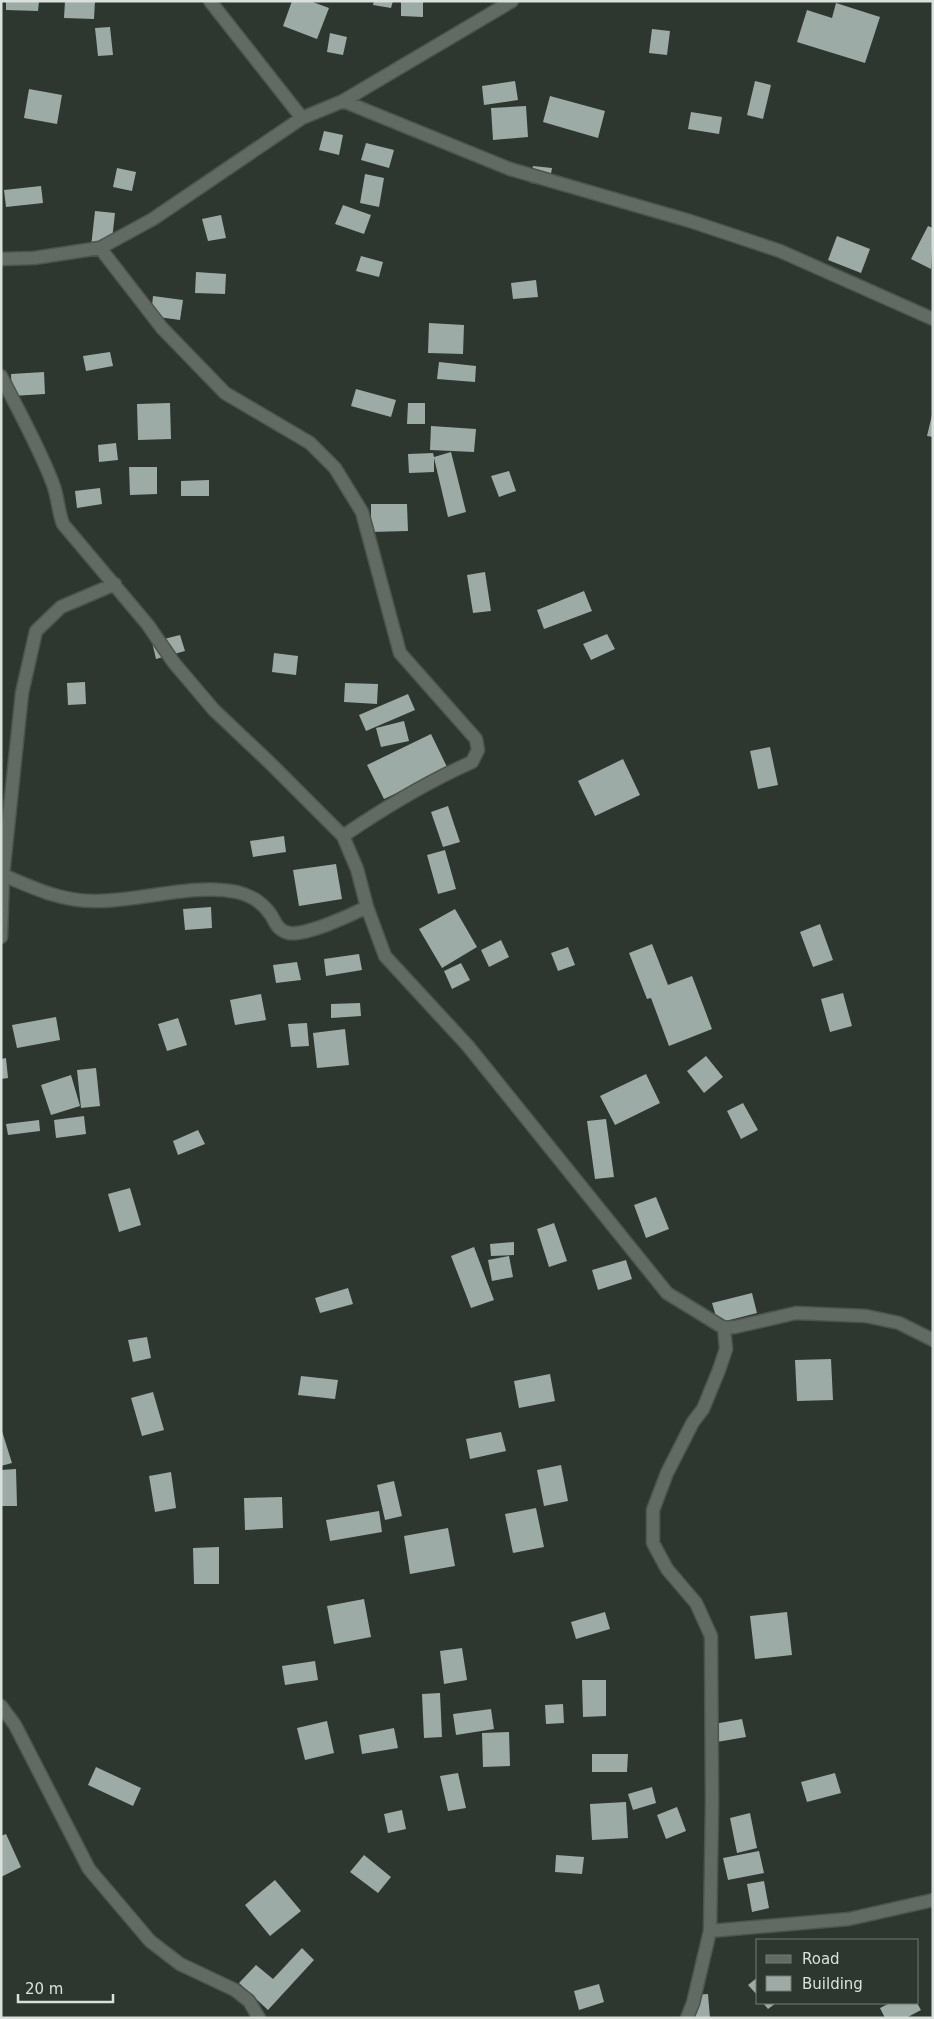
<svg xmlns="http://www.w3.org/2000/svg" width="934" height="2019" viewBox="0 0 934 2019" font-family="'DejaVu Sans',sans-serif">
  <rect width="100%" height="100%" fill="#2d362f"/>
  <!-- building -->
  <path fill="#9daba6" d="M6,1H39L38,11L6,10Z
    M65,1H95L94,19L64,18Z
    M292,1H310L329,8L317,39L283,26Z
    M374,1H393L391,8L373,5Z
    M401,1H423V17L401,16Z
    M836,3L880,17L865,63L797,42L807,10L832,18Z
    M110,27L113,55L98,56L95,28Z
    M652,29L670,31L667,55L649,53Z
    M330,33L347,37L343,55L327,52Z
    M515,81L518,100L484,105L482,86Z
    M755,81L771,85L763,119L747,115Z
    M29,89L62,95L57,124L24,118Z
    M550,96L605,111L598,138L543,122Z
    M526,106L528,137L493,140L491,108Z
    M691,112L722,117L719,134L688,129Z
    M324,131L343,135L339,155L319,150Z
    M366,143L394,150L389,168L361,160Z
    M533,166L552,168L549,185L530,183Z
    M117,168L136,172L132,191L113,187Z
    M365,174L384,178L379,207L360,203Z
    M41,186L43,203L6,207L4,190Z
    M343,205L371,215L364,234L335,224Z
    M95,211L115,213L111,249L91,247Z
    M221,215L226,238L208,241L202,219Z
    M928,226L933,228L931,269L911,259Z
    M837,236L870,249L861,273L828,260Z
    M361,256L383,262L379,277L356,271Z
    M196,272L226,274L225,294L195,293Z
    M536,280L538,297L513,299L511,283Z
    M153,296L183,300L180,320L151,316Z
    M429,323L464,325L463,354L428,353Z
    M110,352L113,366L86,371L83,356Z
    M439,362L476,366L475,382L437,379Z
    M44,372L45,394L12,396L11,374Z
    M356,389L396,400L391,417L351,406Z
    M170,403L171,439L138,440L137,404Z
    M408,403H425V424H407Z
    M932,415H933V437L927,436Z
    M431,426L476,429L474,452L430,450Z
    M116,443L118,460L99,462L98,445Z
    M451,452L466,512L448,517L434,458V472L409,473L408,454L433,453L434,457Z
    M129,467H157V494L130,495Z
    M509,471L516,491L499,497L491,476Z
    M209,480V496H181V481Z
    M100,488L102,504L77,508L75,491Z
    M371,504H407L408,531L371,532Z
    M485,572L491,611L473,613L467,575Z
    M584,591L592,611L544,629L537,610Z
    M607,634L615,649L591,660L583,644Z
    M180,635L185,651L156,659L152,642Z
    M274,653L298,656L296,675L272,672Z
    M85,682L86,704L68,705L67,683Z
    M345,683L378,684L377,704L344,702Z
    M408,694L415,710L366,731L359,715Z
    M404,721L409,741L381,747L376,728Z
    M431,734L448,769L384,799L367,765Z
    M770,747L778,785L758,789L750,751Z
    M623,759L640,795L595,816L578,781Z
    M448,806L460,842L443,847L431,812Z
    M284,836L286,852L253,857L250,841Z
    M445,850L456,889L438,894L427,855Z
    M336,864L342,899L299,906L293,870Z
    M211,907L212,928L185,930L183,909Z
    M455,909L477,947L442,968L419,929Z
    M820,924L833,960L813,967L800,932Z
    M501,940L509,957L489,967L481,950Z
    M652,944L668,985L692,976L712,1029L669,1046L651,998L647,999L629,953Z
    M568,947L575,965L558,971L551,953Z
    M359,954L362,970L326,976L324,959Z
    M297,962L301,980L276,983L273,965Z
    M461,963L470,980L452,989L444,971Z
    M843,993L852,1026L830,1032L821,999Z
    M261,994L266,1020L235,1025L230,1000Z
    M360,1003L361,1016L331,1018V1004Z
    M56,1017L60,1040L17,1048L12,1025Z
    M178,1018L187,1045L167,1051L158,1024Z
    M307,1023L309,1046L291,1047L288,1024Z
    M345,1029L349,1065L317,1068L313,1033Z
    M706,1056L723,1077L704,1093L687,1071Z
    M6,1058L8,1078L1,1079V1059Z
    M96,1068L100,1106L81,1108L77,1070Z
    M646,1074L660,1103L615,1125L600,1096Z
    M71,1075L80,1106L51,1115L41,1085Z
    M743,1103L758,1130L741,1139L727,1111Z
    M84,1116L86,1134L56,1138L54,1120Z
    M606,1119L614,1177L595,1179L587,1121Z
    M39,1120L40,1131L8,1135L6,1124Z
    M198,1130L205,1144L178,1155L173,1141Z
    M130,1188L141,1225L119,1232L108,1194Z
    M656,1197L669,1229L646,1238L634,1205Z
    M554,1223L567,1261L549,1267L537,1229Z
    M514,1242V1255L491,1256L490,1244Z
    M474,1247L494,1300L471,1308L451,1256Z
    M509,1256L513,1277L492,1281L488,1260Z
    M626,1260L632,1279L598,1290L592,1270Z
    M348,1288L353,1304L320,1313L315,1298Z
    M752,1293L757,1313L718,1323L712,1303Z
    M147,1337L151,1358L133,1362L128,1340Z
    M831,1359L833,1400L797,1401L795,1360Z
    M550,1374L555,1401L519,1408L514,1381Z
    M301,1376L338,1380L335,1399L298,1395Z
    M153,1392L164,1430L142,1436L131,1398Z
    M1,1428L12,1463L1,1466Z
    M501,1432L506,1451L470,1459L466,1439Z
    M561,1465L568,1501L544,1506L537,1470Z
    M16,1469L17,1506H1V1470Z
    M171,1472L176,1508L155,1512L149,1476Z
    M394,1481L402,1516L385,1520L377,1485Z
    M282,1497L283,1528L245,1530L244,1498Z
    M536,1508L544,1547L513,1553L505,1514Z
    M379,1511L382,1532L330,1541L326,1520Z
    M448,1528L455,1566L410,1574L404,1536Z
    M219,1547V1584H194L193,1548Z
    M364,1599L371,1637L334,1644L327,1606Z
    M605,1612L610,1629L576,1639L571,1622Z
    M787,1612L792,1655L755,1659L750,1616Z
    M462,1648L467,1680L444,1684L440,1651Z
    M315,1661L318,1680L285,1685L282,1666Z
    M582,1680H606V1716L583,1717Z
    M440,1693L442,1737L424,1738L422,1694Z
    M563,1704L564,1723L546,1724L545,1705Z
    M491,1709L494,1729L456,1735L453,1714Z
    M742,1719L746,1737L711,1743L708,1725Z
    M327,1721L334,1753L305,1760L297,1728Z
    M394,1728L398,1748L362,1754L359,1735Z
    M509,1732L510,1766L483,1767L482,1733Z
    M592,1754H628L627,1772H592Z
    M96,1767L141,1788L133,1806L88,1785Z
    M458,1773L466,1808L448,1811L440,1776Z
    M835,1773L841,1793L807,1802L801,1782Z
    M652,1787L656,1803L633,1810L628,1794Z
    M626,1802L628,1838L592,1840L590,1804Z
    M677,1807L686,1831L666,1839L657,1815Z
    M402,1810L406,1829L388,1833L384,1814Z
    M750,1813L757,1848L737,1853L730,1818Z
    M6,1834L21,1867L1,1877V1836Z
    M759,1851L764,1873L728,1880L723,1858Z
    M364,1855L391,1877L378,1893L350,1872Z
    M556,1855L584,1857L582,1874L555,1872Z
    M275,1880L301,1911L270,1936L245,1905Z
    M764,1881L769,1908L752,1912L747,1884Z
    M302,1948L314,1960L268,2010L239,1983L256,1965L273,1979Z
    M758,1977V1996L748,1985Z
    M599,1984L604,2002L579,2010L574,1991Z
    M708,1994L710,2018H693L691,1995Z
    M763,2003H776L768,2009Z
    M890,2003H917L921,2010L906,2018H885L880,2008Z"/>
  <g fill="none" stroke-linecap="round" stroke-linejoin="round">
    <defs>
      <path id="minor" d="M210,1L302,118
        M343,101L510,169L690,221L780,251L933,319
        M100,248L162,328L225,393L310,443L335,468L362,512L400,653L476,739L478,750L472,762C427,782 384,808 343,836
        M1,259L34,258L100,248L153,219L302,118L343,101L512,1
        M1,376C19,412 39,447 53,484C58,497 58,511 63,524L148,625L174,663L214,710L269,762L343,836L357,869L367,907L385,956L468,1046L667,1293L724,1328L735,1327L796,1313L866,1316L899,1323L933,1340
        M3,875C33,888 63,902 97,901C143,901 191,883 237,892C250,895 263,903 271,915C276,923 277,930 289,933C306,936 351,915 367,907
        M1,937L3,875L15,760L22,693L36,631L61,607L115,584
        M1,1706L15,1725L89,1869L150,1941L180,1964L235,1990L249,2001L259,2018
        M710,1931L849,1919L933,1900
        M687,2018L693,2003L710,1931L712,1803L711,1636L696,1603L667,1569L653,1543V1510L667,1473L693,1422L703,1409L719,1370L726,1349L724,1328"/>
    </defs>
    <!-- minor casing -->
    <use href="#minor" stroke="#4c544e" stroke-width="15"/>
    <!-- minor -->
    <use href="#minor" stroke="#616b63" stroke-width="12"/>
  </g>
  <!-- border -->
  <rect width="934" height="2019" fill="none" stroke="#dae0db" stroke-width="5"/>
  <!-- legend -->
  <rect x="756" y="1939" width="162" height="65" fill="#2d362f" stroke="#727a74"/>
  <rect x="766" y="1955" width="25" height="8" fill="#616b63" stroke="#727a74"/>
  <text x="802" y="1964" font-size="15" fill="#dae0db">Road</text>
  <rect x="766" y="1976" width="25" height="15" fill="#9daba6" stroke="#727a74"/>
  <text x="802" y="1989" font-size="15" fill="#dae0db">Building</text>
  <!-- scale -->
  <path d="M18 1994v8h95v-8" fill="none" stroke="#dae0db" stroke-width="2.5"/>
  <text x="25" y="1994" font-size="15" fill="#dae0db" stroke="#2d362f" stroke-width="4" paint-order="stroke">20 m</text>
</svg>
